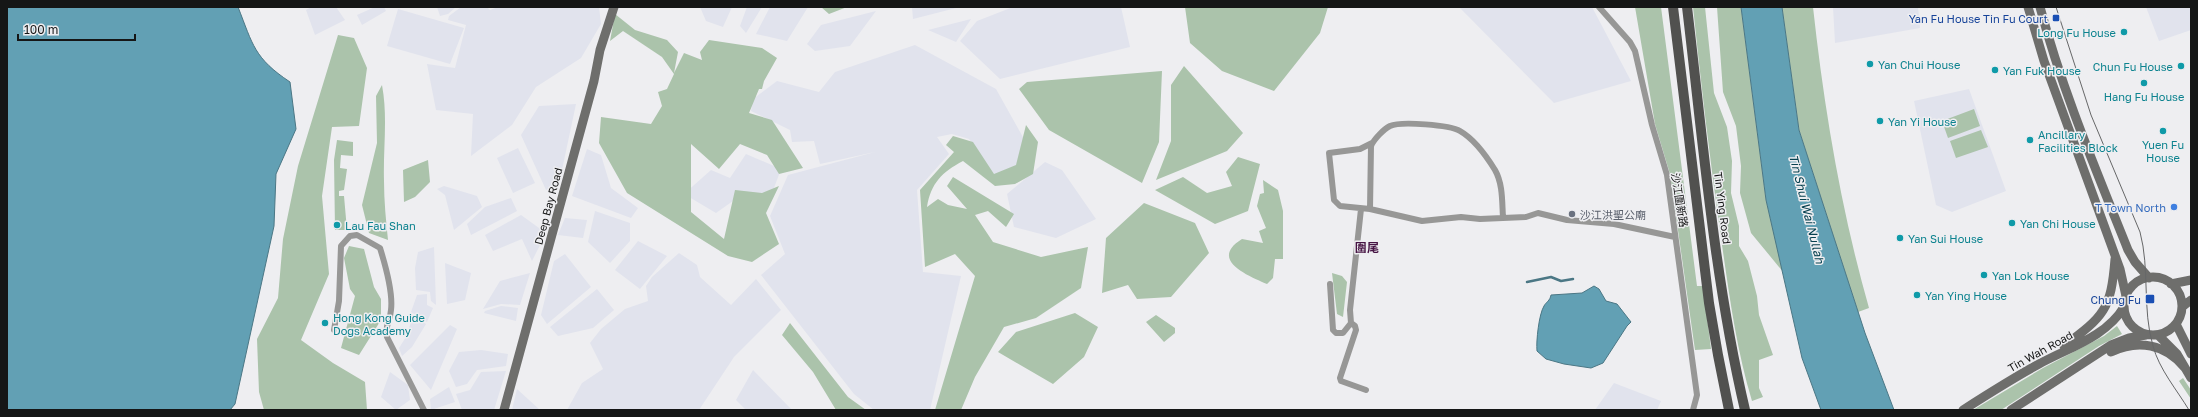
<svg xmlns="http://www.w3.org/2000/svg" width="2198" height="417" viewBox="0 0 2198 417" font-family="'Golos Text','Noto Sans SC',sans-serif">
  <rect width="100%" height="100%" fill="#eeeef1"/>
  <!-- built -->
  <path fill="#e1e3ed" d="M311,7H336L345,20L315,35L306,10Z
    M375,7H384L386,11L362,25L357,15Z
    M437,7H456L448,14L440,16Z
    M461,7H487L490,10L498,7H599L601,24L581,58L536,87L512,125L471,156L473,114L436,110L427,64L455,68L466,25L448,20L449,16Z
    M700,7H732L723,27L706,21Z
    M747,7H762L746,33L740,26Z
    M770,7H808L787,41L756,34Z
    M912,7H960L913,19Z
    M1013,7H1121L1130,47L1000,79L960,41L977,21Z
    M1459,7H1592L1631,81L1554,103Z
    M1833,7H1918L1920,28L1835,43Z
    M2146,7H2191V30L2159,41Z
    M398,9L464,28L450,64L387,46Z
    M876,11L850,46L815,51L807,44L821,25Z
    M971,19L956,42L928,30Z
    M915,45L996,89L1034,157L997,180L969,139L952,134L937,137L949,154L917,190L923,272L961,276L930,410H874L854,394L761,275L785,254L770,216L788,175L875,152L820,164L814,141L792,142L790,130L751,111L753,99L777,81L819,92L835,72Z
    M1969,89L2006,191L1952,212L1936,205L1914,101Z
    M576,104L559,184L546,190L521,135L539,106Z
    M518,148L535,183L513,193L497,158Z
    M587,149L601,155L611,188L638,208L631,218L572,196Z
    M746,154L781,169L771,196H740L716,213L684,194L711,170L730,178Z
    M1045,162L1062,170L1096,219L1056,238L1014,227L1007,194Z
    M444,186L477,196L482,207L454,230L445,195L437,189Z
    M511,198L517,211L471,235L467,224L485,207Z
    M595,211L630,223V241L610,263L588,242Z
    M521,215L546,233L532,261L522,239L493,251L485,235Z
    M565,218L587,220L583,238L558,235Z
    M638,241L667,256L640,289L615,270Z
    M434,247L436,305L431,301L430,292L416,290L415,268L418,252Z
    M679,253L697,265L700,277L731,305L756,279L781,310L734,357L699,410H567L582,383L603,369L590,343L601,329L625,309L648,301L646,286L652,277Z
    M565,254L591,287L547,324L541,315L554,261Z
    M445,263L471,273L465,300L447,304Z
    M530,273L520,305L501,304L483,309L500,281Z
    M597,289L614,310L593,328L558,336L550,327Z
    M427,294V305L433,308L427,322L411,312L417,295Z
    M501,306L518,308L516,321L484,313L485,311Z
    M413,316L426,324L412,347L402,356L399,348L406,337Z
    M450,325L457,329L431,390L410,365Z
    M481,350L508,354L506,366L477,370L467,384L456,387L449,371L459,352Z
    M753,370L792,410H746L736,400Z
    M506,371L494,410H462L456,394L470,390L481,372Z
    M390,372L408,385L410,400L396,410L381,397Z
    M1614,383L1661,401L1657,410H1595Z
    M449,387L455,402L431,410L430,399Z
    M517,389L540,410H512Z"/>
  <!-- green -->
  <path fill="#abc3ab" d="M821,7H847L829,14Z
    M1185,7H1328L1320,33L1274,91L1222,71L1190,43Z
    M1635,7H1661L1697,286H1703L1711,349L1695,350L1670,174L1655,124Z
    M1693,7H1705L1714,93L1727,127L1732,161L1731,193L1739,226V246L1748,261L1757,296L1759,315L1773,355L1759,360V388L1763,397L1752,401C1736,348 1729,293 1721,238C1710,161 1701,84 1693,7Z
    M1717,7H1741L1766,200L1784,273L1751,233L1740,193L1741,166L1736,126L1723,92Z
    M1782,7H1813C1824,108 1841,210 1869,308L1858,312L1799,130Z
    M615,14L635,30L667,40L678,52L674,73L684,53L702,60L700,52L709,40L762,48L777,58L764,81L762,89H759L749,113L772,120L803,168L779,174L767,155L740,144L719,169L691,144V212L724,239L735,190L762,193L779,186L766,213L779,244L752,262L728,256L627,193L599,143L601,117L651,124L662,106L658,92L667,89L674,74L662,57L623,31L610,41Z
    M338,35L354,38L367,68L359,126L332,127L322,196L329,274L301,340L333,363L365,382L367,410H264L259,392L257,339L278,298L283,239L298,166Z
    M1184,66L1243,133L1227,151L1156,180L1171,141V85Z
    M1162,71L1159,142L1142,183L1049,130L1019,89L1027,82Z
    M382,85C388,117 383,149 384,181C384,201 386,221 388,240L369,233L362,205L377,143L376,96Z
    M1974,109L1980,126L1948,138L1942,121Z
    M1026,125L1038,142L1033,174L1015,184L995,186L963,161C942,172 931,183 927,207L938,199L948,205L967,209L947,186L953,177L1014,214L1006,227L988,211L975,215L993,242L1041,257L1088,247L1081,288L1036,318L1004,327L975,377L961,410H935L975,276L955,254L925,267L920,190L954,152L946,145L953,136L973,142L994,174L1016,165Z
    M1981,130L1988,147L1956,158L1950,141Z
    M337,140L353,142V156L341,155L340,168L347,169L344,190L339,191V196H344L347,230H335L334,160Z
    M1238,157L1260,164L1248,211L1215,224L1155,190L1183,177L1207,193L1232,186L1226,172Z
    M428,160L430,182L415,197L404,202L403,170Z
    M1263,180L1278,190L1283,211V259H1275L1273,278L1267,284C1249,276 1208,260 1242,239L1263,243L1259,231L1266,228L1257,206L1260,194L1264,193Z
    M1144,203L1195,223L1209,253L1171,297L1137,299L1128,285L1102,293L1106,238Z
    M349,246L364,249L374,287L381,299V320L359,355L341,348L355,296L350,289L344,258Z
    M1332,273L1342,276L1347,282L1343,317L1337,314Z
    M1075,313L1098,327L1084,357L1053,384L998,352L1016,332Z
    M1156,315L1175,328V333L1164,342L1146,322Z
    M790,323L848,397L866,410H836L813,372L782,335Z
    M2117,326L2122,334L2099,346L2001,410H1973L2043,368L2104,336Z
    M2183,378L2191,390V399L2179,381Z"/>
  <!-- water -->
  <path fill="#62a0b4" stroke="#4b7785" d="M7,7H238C253,45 254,58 290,82L296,129L276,174L274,226L235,404L230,410H7Z
    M1741,7H1782L1799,130L1865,333L1894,410H1821L1802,358L1766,200Z
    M1594,286L1599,289L1606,301L1617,304L1631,322L1627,326L1603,363L1591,368L1564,364L1546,359L1537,351C1536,341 1539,314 1544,306C1546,302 1550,301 1551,295L1582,293Z"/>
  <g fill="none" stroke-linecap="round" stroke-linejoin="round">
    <!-- stream -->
    <path stroke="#4b7785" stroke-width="2.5" d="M1527,282L1551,277L1561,281L1573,279"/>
    <!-- street -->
    <path stroke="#979796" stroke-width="6" d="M1599,7L1630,42L1635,51L1652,125L1667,175L1697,395L1693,410
      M1372,143L1360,149L1329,153L1334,200L1340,206L1370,209L1422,221L1461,217L1480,219L1526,217L1538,213L1567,220L1614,224L1675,237
      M1361,209L1350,310L1351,323L1355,326L1356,330L1340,378L1341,381L1366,390
      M1370,209L1371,146C1374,139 1384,129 1390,126C1401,121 1450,125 1460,131C1474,139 1487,157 1495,170C1503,184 1502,202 1503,218
      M1330,284L1333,330L1336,333H1343L1351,323
      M334,330L339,301L341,246L350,236L357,235L380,248C385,264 393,294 391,310C390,323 385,322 387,337L424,410"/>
    <!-- secondary -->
    <path stroke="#6e6e6c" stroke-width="9" d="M2028,7L2044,61L2120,269L2126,296
      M2040,7C2062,90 2096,170 2128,250L2135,262L2149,278
      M2124 306a29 29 0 1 1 58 0a29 29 0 1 1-58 0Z
      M2171,284L2191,280
      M2182,307L2191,300
      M2176,324L2191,354
      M2158,335L2177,354L2191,378
      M2064,346C2104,316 2111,310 2115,259
      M2111,352C2138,339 2166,344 2185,368
      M504,410L594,81L600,50L614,7
      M1963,410C1988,394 2013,378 2039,364C2068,348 2106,337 2124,307
      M2011,410L2111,345L2129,338L2146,335"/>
    <!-- primary -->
    <path stroke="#51514f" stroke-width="10" d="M1673,7L1709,303L1718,355L1729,410
      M1687,7C1703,141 1714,278 1745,410"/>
    <!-- tram -->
    <path stroke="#666768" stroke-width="1" d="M2056,7L2091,115L2140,232C2150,269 2142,309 2153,346C2159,369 2177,390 2189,410"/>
  </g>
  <!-- markers -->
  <g fill="#1a4fb4" stroke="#eeeef1" stroke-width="1.5">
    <rect x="2052" y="14" width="8" height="8" rx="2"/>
    <rect x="2145" y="294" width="10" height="10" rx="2"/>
  </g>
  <g fill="#0f9aa8" stroke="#eeeef1" stroke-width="1.5">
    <circle cx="2124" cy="32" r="4"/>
    <circle cx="1870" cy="64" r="4"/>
    <circle cx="2181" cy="66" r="4"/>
    <circle cx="1995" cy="70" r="4"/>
    <circle cx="2144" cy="83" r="4"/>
    <circle cx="1880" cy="121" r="4"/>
    <circle cx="2163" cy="131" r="4"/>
    <circle cx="2030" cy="140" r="4"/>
    <circle cx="2012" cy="223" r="4"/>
    <circle cx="337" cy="225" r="4"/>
    <circle cx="1900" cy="238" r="4"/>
    <circle cx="1984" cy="275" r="4"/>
    <circle cx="1917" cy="295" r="4"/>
    <circle cx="325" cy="323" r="4"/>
  </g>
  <circle fill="#3f7fe0" stroke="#eeeef1" stroke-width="1.5" cx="2174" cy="207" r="4"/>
  <circle fill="#6b7280" stroke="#eeeef1" stroke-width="1.5" cx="1572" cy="214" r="4"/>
  <g text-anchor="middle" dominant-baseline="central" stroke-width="3" stroke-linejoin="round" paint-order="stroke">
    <!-- transit labels -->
    <g font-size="11" fill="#164399" stroke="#eeeef1" text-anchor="end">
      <text x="2048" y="18">Yan Fu House Tin Fu Court</text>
      <text x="2141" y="299">Chung Fu</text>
    </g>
    <!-- culture labels -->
    <g font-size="11" fill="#0d838f" stroke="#eeeef1" text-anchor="start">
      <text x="2116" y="32" text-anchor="end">Long Fu House</text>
      <text x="1878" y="64">Yan Chui House</text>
      <text x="2173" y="66" text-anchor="end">Chun Fu House</text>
      <text x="2003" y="70">Yan Fuk House</text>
      <text x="2144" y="96" text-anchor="middle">Hang Fu House</text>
      <text x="1888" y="121">Yan Yi House</text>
      <text x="2038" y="134">Ancillary<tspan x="2038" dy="13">Facilities Block</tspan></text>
      <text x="2163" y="144" text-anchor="middle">Yuen Fu<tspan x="2163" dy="13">House</tspan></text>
      <text x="2020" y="223">Yan Chi House</text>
      <text x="345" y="225">Lau Fau Shan</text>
      <text x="1908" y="238">Yan Sui House</text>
      <text x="1992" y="275">Yan Lok House</text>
      <text x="1925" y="295">Yan Ying House</text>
      <text x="333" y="317">Hong Kong Guide<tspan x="333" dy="13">Dogs Academy</tspan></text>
    </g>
    <!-- street labels -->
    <g font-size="11" fill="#151616" stroke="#eeeef1">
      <text transform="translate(1680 200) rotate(81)">沙江圍新路</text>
      <text transform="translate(548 206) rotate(-75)">Deep Bay Road</text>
      <text transform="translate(1723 208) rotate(83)">Tin Ying Road</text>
      <text transform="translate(2040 351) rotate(-29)">Tin Wah Road</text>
    </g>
    <!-- shop labels -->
    <g font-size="11" fill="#366cbe" stroke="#eeeef1" text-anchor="end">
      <text x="2166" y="207">T Town North</text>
    </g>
    <!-- worship labels -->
    <g font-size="11" fill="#5b616d" stroke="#eeeef1" text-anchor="start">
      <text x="1580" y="214">沙江洪聖公廟</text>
    </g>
    <!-- water labels -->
    <g font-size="12" font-style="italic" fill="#074150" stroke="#eeeef1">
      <text transform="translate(1807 209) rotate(76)">Tin Shui Wai Nullah</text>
    </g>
    <!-- neighbourhood labels -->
    <g font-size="12" font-weight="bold" fill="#461444" stroke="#eeeef1">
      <text x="1367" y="247">圍尾</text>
    </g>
  </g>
  <!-- border -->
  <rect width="2198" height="417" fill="none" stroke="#151616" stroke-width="16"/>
  <!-- scale -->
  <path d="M18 34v6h117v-6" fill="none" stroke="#151616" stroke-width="2"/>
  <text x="24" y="34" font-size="12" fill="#151616" stroke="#eeeef1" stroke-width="3" paint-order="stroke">100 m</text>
</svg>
